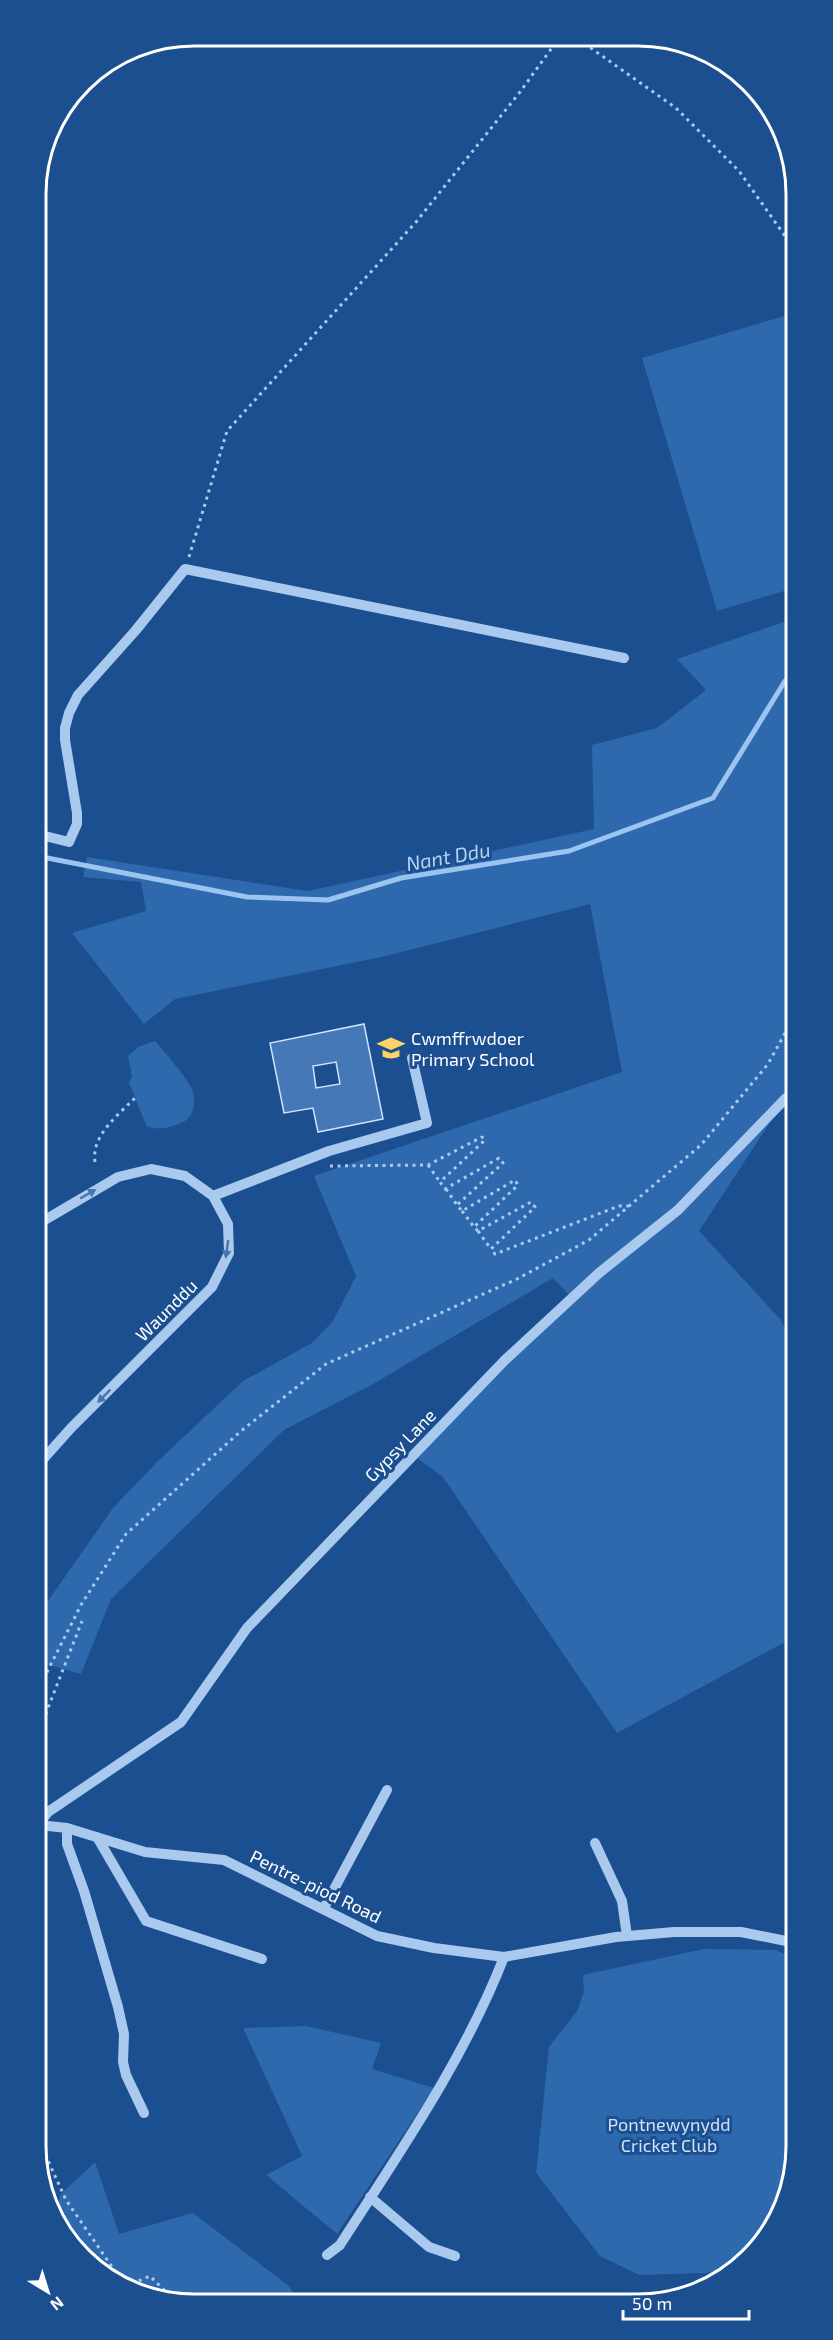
<svg xmlns="http://www.w3.org/2000/svg" width="833" height="2340" viewBox="0 0 833 2340" font-family="'Exo 2',sans-serif">
  <rect width="100%" height="100%" fill="#1b4f8f"/>
  <!-- green -->
  <path fill="#2e69ad" d="M794,313V588L717,611L642,358Z
    M795,618V1088L786,1098L699,1231L780,1319L796,1349V1636L617,1733L443,1477L413,1455L571,1297L553,1278L373,1384L284,1430L111,1599L81,1674L38,1662V1619L48,1601L113,1508L158,1461L243,1381L312,1343L333,1321L356,1276L314,1176L622,1072L590,904L386,956L175,999L144,1024L72,933L146,911L141,882L83,877L87,857L308,891L594,829L592,745L657,728L706,690L677,659Z
    M155,1041C163,1050 188,1079 192,1089C196,1100 195,1117 183,1122C171,1128 160,1130 147,1127L129,1083L132,1076L128,1056L138,1047Z
    M704,1949L776,1950L796,1959L797,2156L785,2206L758,2250L739,2265L706,2273L639,2275L600,2256L536,2173L549,2047L577,2011L584,1992L583,1975Z
    M306,2026L381,2043L372,2069L434,2088L337,2234L266,2175L302,2156L243,2028Z
    M95,2162L119,2234L193,2213L289,2286L298,2301H164L83,2258L57,2209L60,2195Z"/>
  <g fill="none" stroke-linecap="round" stroke-linejoin="round">
    <!-- stream -->
    <path stroke="#9cc4f0" stroke-width="5" d="M37,856L247,897L328,900L401,878L569,851L713,798L785,681L795,678"/>
  </g>
  <!-- building -->
  <path fill="#4478b7" stroke="#cfe3fa" stroke-width="1.5" fill-rule="evenodd" d="M364,1024L383,1119L318,1132L313,1108L284,1113L270,1043ZM336,1062L340,1084L316,1088L313,1066Z"/>
  <g fill="none" stroke-linecap="round" stroke-linejoin="round">
    <!-- path -->
    <path stroke="#a9c9ee" stroke-width="3" stroke-dasharray="3 4.5" stroke-linecap="butt" d="M578,39L676,108L739,171L785,236L794,252
      M189,557L227,431L416,222L520,92L559,38
      M95,1162C91,1136 117,1116 135,1098
      M428,1165L440,1182
      M330,1166L428,1165L482,1137L485,1140L440,1182L445,1189L499,1158L503,1163L457,1205L462,1211L515,1180L518,1185L474,1227L478,1231L531,1202L535,1207L491,1249L495,1254L619,1206H630
      M446,1189L457,1205
      M462,1211L474,1227
      M478,1231L491,1249
      M38,1693L48,1670L81,1605L126,1534L241,1431L326,1364L517,1279L589,1240L701,1145L768,1064L795,1015
      M39,1789L46,1713L82,1621
      M39,2141L66,2200L119,2277
      M132,2284L150,2276L164,2290L161,2300"/>
    <!-- minor -->
    <path stroke="#a9c9ee" stroke-width="10" d="M37,834L69,842L77,824V813L65,740V728L69,713L78,695L136,630L185,569L624,658
      M213,1196L329,1151L427,1123L412,1058
      M38,1224L118,1177L151,1169L185,1176L213,1196L228,1224L229,1253L212,1287L71,1428L38,1465
      M39,1824L48,1812L181,1722L247,1628L505,1360L599,1273L678,1210L786,1098L795,1093
      M39,1825L67,1828L145,1852L224,1860L377,1936L434,1948L504,1957L616,1937L674,1932H741L796,1943
      M67,1828V1844L84,1891L118,2007L124,2034L123,2062L126,2075L144,2113
      M97,1837L146,1921L262,1959
      M595,1843L622,1901L627,1936
      M324,1908L387,1790
      M370,2197L429,2247L455,2256
      M327,2255L340,2245C399,2153 464,2060 504,1957"/>
  </g>
  <!-- one-way arrows -->
  <defs><path id="oneway-solid" d="M-6-.8H1V-3.2L6.5 0L1 3.2V.8H-6Z" transform="scale(1.5)"/></defs>
  <g fill="#4674ac">
    <use href="#oneway-solid" transform="translate(88 1194) rotate(-30)"/>
    <use href="#oneway-solid" transform="translate(227 1249) rotate(98)"/>
    <use href="#oneway-solid" transform="translate(104 1396) rotate(135)"/>
  </g>
  <!-- icons -->
  <defs>
    <symbol id="school-bare" viewBox="-9 -9 18 18"><path d="M0-5L7-2L0 1L-7-2ZM-4 1L0 2.5L4 1V4Q0 6-4 4Z" fill="#ffd166" stroke="#1b4f8f" stroke-width="2.5" paint-order="stroke"/></symbol>
  </defs>
  <g fill-rule="evenodd">
    <use href="#school-bare" x="372" y="1029" width="38" height="38"/>
  </g>
  <g text-anchor="middle" dominant-baseline="central" stroke-width="6" stroke-linejoin="round" paint-order="stroke">
    <!-- poi labels -->
    <g font-size="18" fill="#fff" stroke="#1b4f8f" text-anchor="start">
      <text x="411" y="1038">Cwmffrwdoer<tspan x="411" dy="21">Primary School</tspan></text>
    </g>
    <!-- street labels -->
    <g font-size="18" fill="#fff" stroke="#1b4f8f">
      <text transform="translate(166 1310) rotate(-45)">Waunddu</text>
      <text transform="translate(400 1445) rotate(-46)">Gypsy Lane</text>
      <text transform="translate(316 1886) rotate(26)">Pentre-piod Road</text>
    </g>
    <!-- park labels -->
    <g font-size="18" fill="#cfe3fa" stroke="#1b4f8f">
      <text x="669" y="2124">Pontnewynydd<tspan x="669" dy="21">Cricket Club</tspan></text>
    </g>
    <!-- water labels -->
    <g font-size="20" font-style="italic" fill="#b5d3f5" stroke="#1b4f8f">
      <text transform="translate(448 856) rotate(-10)">Nant Ddu</text>
    </g>
  </g>
  <!-- crop -->
  <path d="M0 0H833V2340H0ZM194 46H638A148 148 0 0 1 786 194V2146A148 148 0 0 1 638 2294H194A148 148 0 0 1 46 2146V194A148 148 0 0 1 194 46Z" fill="#1b4f8f" fill-rule="evenodd"/>
  <path fill="none" stroke="#fff" stroke-width="3" d="M194 46H638A148 148 0 0 1 786 194V2146A148 148 0 0 1 638 2294H194A148 148 0 0 1 46 2146V194A148 148 0 0 1 194 46Z"/>
  <!-- north arrow -->
  <g transform="translate(48 2292) rotate(142)" stroke="#1b4f8f" stroke-width="4.5" paint-order="stroke">
  <path d="M0-4.5L10 22L0 15L-10 22Z" fill="#ffffff"/>
  <text y="-9" font-size="16" font-weight="bold" text-anchor="middle" fill="#ffffff">N</text>
  </g>
  <!-- scale -->
  <path d="M623 2310v9h126v-9" fill="none" stroke="#ffffff" stroke-width="3"/>
  <text x="632" y="2310" font-size="18" fill="#ffffff" stroke="#1b4f8f" stroke-width="4.5" paint-order="stroke">50 m</text>
</svg>
